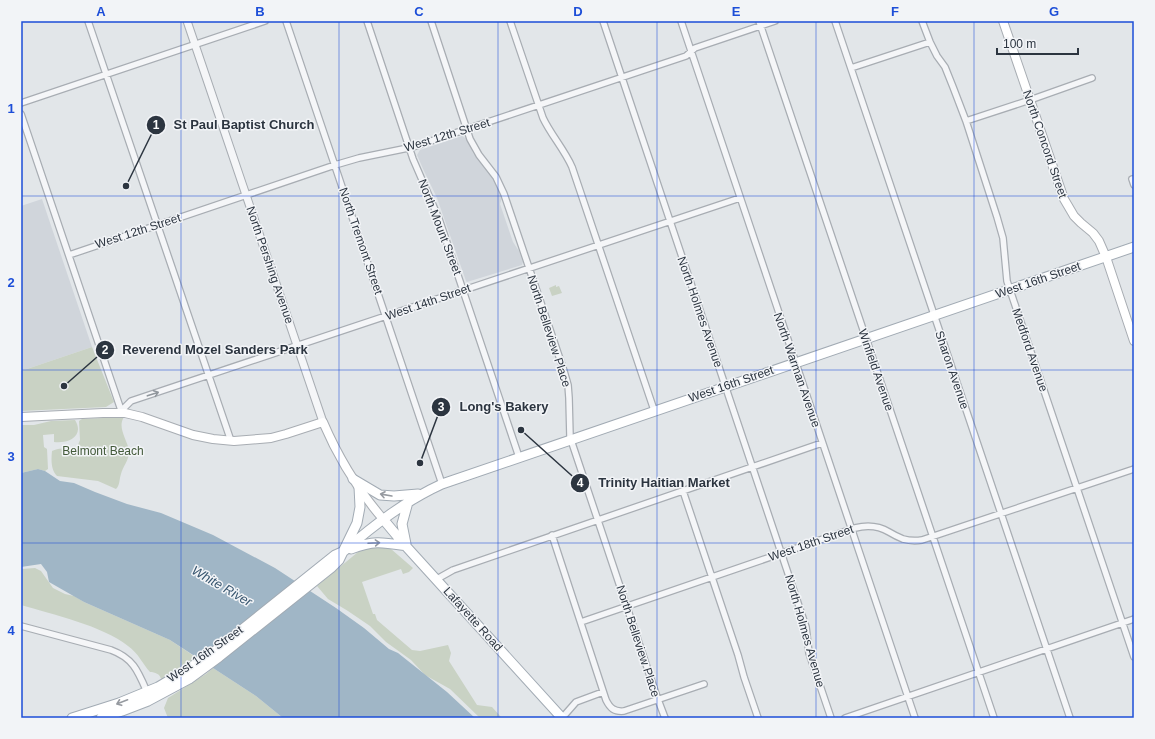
<svg xmlns="http://www.w3.org/2000/svg" width="1155" height="739" viewBox="0 0 1155 739" font-family="Helvetica,sans-serif">
  <rect width="100%" height="100%" fill="#e2e6e9"/>
  <!-- built -->
  <path fill="#d0d5db" d="M462,136L467,139L473,153L494,180L497,186L502,198L500,204L513,242L519,251L523,262L522,265L467,282L466,281L437,198L424,171L417,155L420,150Z
    M42,199L92,347L21,371V206Z"/>
  <!-- green -->
  <path fill="#c9d2c4" d="M556,285V287L559,286L562,293L552,296L549,288Z
    M92,347L114,402L106,407L21,411V371Z
    M124,417C117,427 127,440 129,450C130,459 123,466 121,474C119,480 120,485 116,489L98,481L57,476C51,470 51,460 52,451C57,449 60,448 66,449C70,449 72,451 76,450L80,440L79,421L82,419Z
    M75,420C85,436 68,444 54,442V434L43,435L44,447L47,449L48,469L45,471L38,469L21,473V425H34L51,421Z
    M382,546L391,549L413,568L409,572L403,574L401,569L362,582L373,614H375L377,620L412,650L420,651L448,645L451,653L449,661L477,705L492,707L502,718H480L450,689L425,675L411,660L386,642L370,626L348,611L328,599L317,586L358,552L364,548Z
    M35,568L41,571L53,588L65,594L74,596L84,602L170,640L197,658L161,679C160,674 155,672 150,672C142,663 139,654 128,646C103,626 52,614 21,605L22,569Z
    M213,668L256,696L283,718H168L164,708L168,698L206,674Z"/>
  <!-- water -->
  <path fill="#a0b6c6" d="M38,469L45,471L60,481L74,483L95,492L127,504L161,513L213,535L275,568L336,608L364,628L389,649L398,653L447,692L475,718H283L256,696L170,640L84,602L49,582L47,572L41,564L21,567V473Z"/>
  <g fill="none" stroke-linecap="round" stroke-linejoin="round">
    <defs>
      <path id="minor" d="M88,21L231,441
        M286,21L337,172L442,484
        M367,21L413,159L439,219L519,457
        M431,21L470,139L479,155L496,177L504,194L564,371L568,385L569,398L570,437L657,697L665,718
        M510,21L543,118C551,135 564,149 572,167L654,410
        M603,21L806,627L809,653L831,718
        M681,21L915,718
        M759,21L994,718
        M835,21L1070,718
        M922,21L930,42L937,56L945,67L953,87L966,121L997,217L1003,238L1007,281L1134,657
        M851,68L930,42
        M21,103L265,21
        M21,114L122,413
        M966,121L1030,100L1092,78
        M1132,179L1134,185
        M69,255L335,165L359,158L413,147L686,56L695,48L775,21
        M122,413L124,408L131,401L740,198
        M683,491L738,655L744,677L758,718
        M552,535L606,700C610,708 614,712 624,711L704,684
        M437,579L453,570L822,443
        M581,622L855,528C867,525 879,526 889,532C894,535 898,537 903,539C910,541 916,541 922,540L1134,469
        M21,626L111,650C133,658 138,671 147,692
        M562,718L576,702L603,692
        M845,718L1134,619"/>
      <path id="tertiary" d="M187,21L323,422"/>
      <path id="secondary" d="M1003,21L1064,199L1074,216L1081,223L1093,233L1099,241L1106,257L1134,341
        M21,417L103,413H125L142,417L193,435L213,439L234,441L271,438L286,434L323,422C338,457 358,490 383,519"/>
      <path id="primary" d="M353,479L380,495L394,496L418,494
        M383,519L403,543L562,718
        M406,544L402,524L408,502
        M351,549C374,540 382,542 406,546
        M72,718L119,703L158,687L185,671L215,651L335,555L344,551C374,525 405,501 442,484L1134,247
        M101,718L122,711L148,701L189,679L219,657L331,568L339,560L357,523L360,507L359,487"/>
    </defs>
    <!-- minor casing -->
    <use href="#minor" stroke="#a8adb3" stroke-width="8"/>
    <!-- tertiary casing -->
    <use href="#tertiary" stroke="#a8adb3" stroke-width="9"/>
    <!-- secondary casing -->
    <use href="#secondary" stroke="#a8adb3" stroke-width="10"/>
    <!-- primary casing -->
    <use href="#primary" stroke="#a2abb4" stroke-width="11"/>
    <!-- minor -->
    <use href="#minor" stroke="#f5f6f8" stroke-width="5.5"/>
    <!-- tertiary -->
    <use href="#tertiary" stroke="#f5f6f8" stroke-width="7"/>
    <!-- secondary -->
    <use href="#secondary" stroke="#fff" stroke-width="8"/>
    <!-- primary -->
    <use href="#primary" stroke="#fff" stroke-width="9"/>
  </g>
  <!-- one-way arrows -->
  <defs><path id="oneway-shaft" d="M-6 0H5M1.5-3L5.5 0L1.5 3" fill="none" stroke-width="1.6" stroke-linecap="round" stroke-linejoin="round"/></defs>
  <use stroke="#90969c" href="#oneway-shaft" transform="translate(153 394) rotate(-18)"/>
  <g stroke="#969aa0">
    <use href="#oneway-shaft" transform="translate(386 495) rotate(-170)"/>
    <use href="#oneway-shaft" transform="translate(374 543) rotate(-3)"/>
    <use href="#oneway-shaft" transform="translate(122 702) rotate(159)"/>
  </g>
  <!-- grid -->
  <path fill="none" stroke="#1d4ed8" stroke-width="1" stroke-opacity="0.55" d="M181,21V718M339,21V718M498,21V718M657,21V718M816,21V718M974,21V718M21,196H1134M21,370H1134M21,543H1134"/>
  <g text-anchor="middle" dominant-baseline="central" stroke-width="3" stroke-linejoin="round" paint-order="stroke">
    <!-- street labels -->
    <g font-size="12" fill="#2c3540" stroke="#f2f4f7">
      <text transform="translate(447 135) rotate(-17)">West 12th Street</text>
      <text transform="translate(1045 144) rotate(71)">North Concord Street</text>
      <text transform="translate(440 227) rotate(69)">North Mount Street</text>
      <text transform="translate(138 231) rotate(-18)">West 12th Street</text>
      <text transform="translate(361 241) rotate(71)">North Tremont Street</text>
      <text transform="translate(270 265) rotate(71)">North Pershing Avenue</text>
      <text transform="translate(1038 280) rotate(-19)">West 16th Street</text>
      <text transform="translate(428 302) rotate(-19)">West 14th Street</text>
      <text transform="translate(700 312) rotate(71)">North Holmes Avenue</text>
      <text transform="translate(549 331) rotate(72)">North Belleview Place</text>
      <text transform="translate(1030 350) rotate(71)">Medford Avenue</text>
      <text transform="translate(797 370) rotate(71)">North Warman Avenue</text>
      <text transform="translate(876 370) rotate(71)">Winfield Avenue</text>
      <text transform="translate(952 370) rotate(71)">Sharon Avenue</text>
      <text transform="translate(731 384) rotate(-19)">West 16th Street</text>
      <text transform="translate(811 543) rotate(-19)">West 18th Street</text>
      <text transform="translate(473 619) rotate(48)">Lafayette Road</text>
      <text transform="translate(805 631) rotate(74)">North Holmes Avenue</text>
      <text transform="translate(638 641) rotate(72)">North Belleview Place</text>
      <text transform="translate(205 654) rotate(-35)">West 16th Street</text>
    </g>
    <!-- park labels -->
    <g font-size="12" fill="#435a3a" stroke="#f2f4f7">
      <text x="103" y="451">Belmont Beach</text>
    </g>
    <!-- water labels -->
    <g font-size="13" font-style="italic" fill="#395770" stroke="#f2f4f7">
      <text transform="translate(222 586) rotate(30)">White River</text>
    </g>
  </g>
  <!-- callouts -->
  <path fill="none" stroke="#2c3540" stroke-width="1.5" d="M126 186L156 125M64 386L105 350M420 463L441 407M521 430L580 483"/>
  <g fill="#2c3540" stroke="#f2f4f7" stroke-width="1.5">
    <circle cx="126" cy="186" r="4"/>
    <circle cx="64" cy="386" r="4"/>
    <circle cx="420" cy="463" r="4"/>
    <circle cx="521" cy="430" r="4"/>
    <circle cx="156" cy="125" r="10"/>
    <circle cx="105" cy="350" r="10"/>
    <circle cx="441" cy="407" r="10"/>
    <circle cx="580" cy="483" r="10"/>
  </g>
  <g font-size="12" text-anchor="middle" font-weight="bold" fill="#fff">
    <text x="156" y="129">1</text>
    <text x="105" y="354">2</text>
    <text x="441" y="411">3</text>
    <text x="580" y="487">4</text>
  </g>
  <g font-size="13" text-anchor="middle" font-weight="bold" fill="#2c3540" stroke="#f2f4f7" stroke-width="3" stroke-linejoin="round" paint-order="stroke">
    <text x="244" y="129">St Paul Baptist Church</text>
    <text x="215" y="354">Reverend Mozel Sanders Park</text>
    <text x="504" y="411">Long's Bakery</text>
    <text x="664" y="487">Trinity Haitian Market</text>
  </g>
  <!-- border -->
  <rect width="1155" height="739" fill="none" stroke="#f2f4f7" stroke-width="44"/>
  <!-- scale -->
  <path d="M997 48v6h81v-6" fill="none" stroke="#2c3540" stroke-width="2"/>
  <text x="1003" y="48" font-size="12" fill="#2c3540" stroke="#f2f4f7" stroke-width="3" paint-order="stroke">100 m</text>
  <rect x="22" y="22" width="1111" height="695" fill="none" stroke="#1d4ed8" stroke-width="1.5"/>
  <g font-size="13" text-anchor="middle" font-weight="bold" fill="#1d4ed8">
    <text x="101" y="16">A</text>
    <text x="260" y="16">B</text>
    <text x="419" y="16">C</text>
    <text x="578" y="16">D</text>
    <text x="736" y="16">E</text>
    <text x="895" y="16">F</text>
    <text x="1054" y="16">G</text>
    <text x="11" y="113">1</text>
    <text x="11" y="287">2</text>
    <text x="11" y="461">3</text>
    <text x="11" y="635">4</text>
  </g>
</svg>
